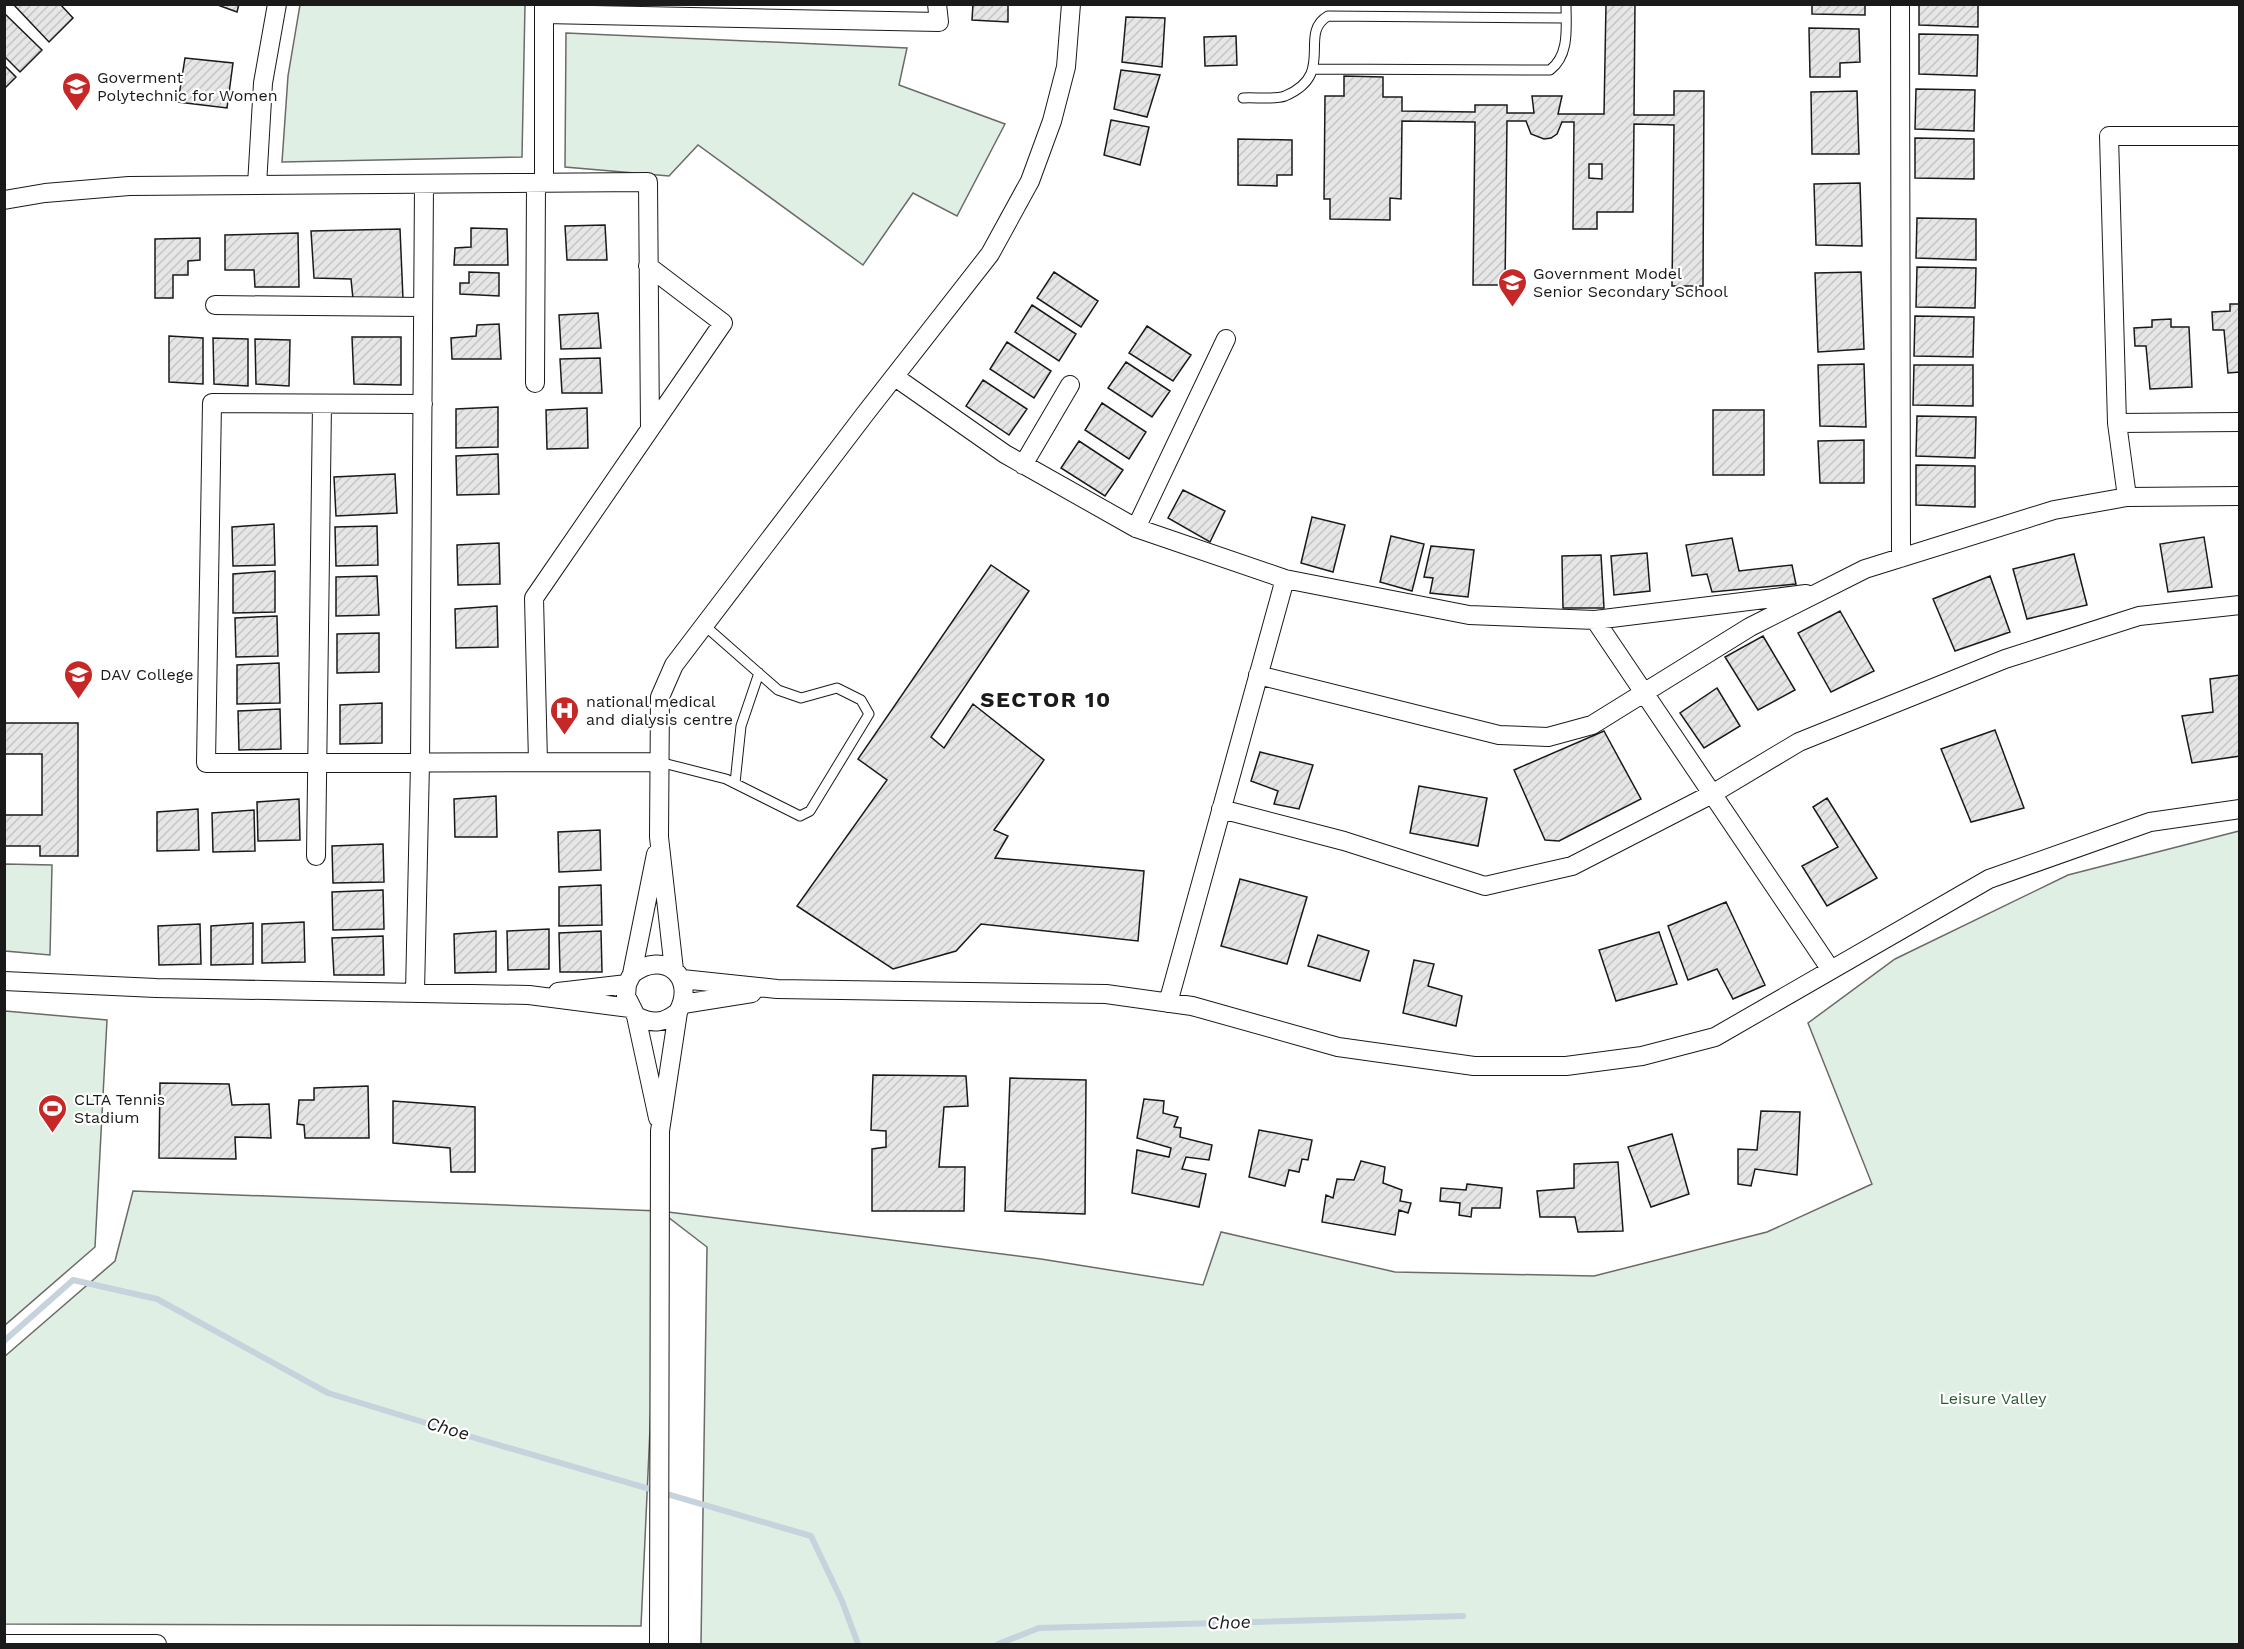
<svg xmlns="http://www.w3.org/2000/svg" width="2244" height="1649" viewBox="0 0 2244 1649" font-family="'Work Sans',sans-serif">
  <defs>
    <pattern id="building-hatch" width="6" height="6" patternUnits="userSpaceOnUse" patternTransform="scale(1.5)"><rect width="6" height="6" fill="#e6e6e6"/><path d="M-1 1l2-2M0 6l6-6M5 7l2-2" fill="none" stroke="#c5c5c5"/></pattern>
  </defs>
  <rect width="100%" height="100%" fill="#fff"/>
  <!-- park -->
  <path fill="#e0efe3" stroke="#6a6a6a" stroke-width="1.5" d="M300,5H525L522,157L282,162L288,76Z
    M566,33L907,48L899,85L1005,124L957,216L913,193L863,265L698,145L669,176L565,167Z
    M2239,831V1644H701L707,1247L660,1211L641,1626L5,1624L4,1357L115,1261L133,1191L660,1211L1041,1259L1203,1285L1221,1232L1395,1272L1594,1276L1767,1232L1872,1184L1808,1023L1895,959L2068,875Z
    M5,864L52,865L50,955L5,951Z
    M5,1011L107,1020L95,1247L5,1325Z"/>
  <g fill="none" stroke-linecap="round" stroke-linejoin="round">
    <!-- stream -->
    <path stroke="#c6d2dc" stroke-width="6" d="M4,1341L73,1280L157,1299L328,1393L485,1441L811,1536L842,1601L858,1644
      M998,1644L1039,1628L1463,1616"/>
  </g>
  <!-- building -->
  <path fill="url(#building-hatch)" stroke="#1a1a1a" stroke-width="1.5" fill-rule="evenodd" d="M13,4H60L73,18L49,42Z
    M215,4H239L237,12Z
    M973,4H1008V22L972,20Z
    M1606,4H1635L1634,115H1674V91H1704L1703,286H1672L1674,125L1634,124L1633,212H1597V229H1573L1574,122H1562L1557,134L1551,138L1544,139L1531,134L1526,121H1507L1505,285H1473L1475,122L1402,121L1401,199L1390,198V220L1330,219V199H1324L1325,96H1344V76L1383,77V97H1402V111L1475,112V105H1507V113H1534L1532,96H1562L1558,114H1604ZM1589,164H1602V179L1589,178Z
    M1812,4H1865V15L1812,14Z
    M1919,4H1978V27L1919,25Z
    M4,13L42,50L20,72L4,56Z
    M1126,17L1165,18L1162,67L1122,62Z
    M1809,28L1859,29L1860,62L1840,63V77H1810Z
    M1919,34L1978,35L1977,76L1919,74Z
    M1236,36L1237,65L1205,66L1204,37Z
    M185,58L233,63L227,108L178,102Z
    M4,65L16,77L4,89Z
    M1121,70L1160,75L1147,117L1114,109Z
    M1916,89L1975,90L1974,131L1915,129Z
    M1857,91L1859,154H1812L1811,92Z
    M1111,120L1149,127L1140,165L1104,155Z
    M1915,138L1974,139V179L1915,178Z
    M1238,139L1292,140V175H1277V186L1238,185Z
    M1860,183L1862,246L1816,245L1814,184Z
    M1917,218L1976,219V260L1916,258Z
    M605,225L607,260H567L565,226Z
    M471,228L507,229L508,265H454L455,248L471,247Z
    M400,229L403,299H353L351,279L314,278L311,231Z
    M298,233L299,287H255L254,270H225V235Z
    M200,238V260L188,261V275H173V298H155V239Z
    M1917,267L1976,268L1975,308L1916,307Z
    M469,272L499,273V296L460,294V283H469Z
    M1054,272L1098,301L1081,327L1037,298Z
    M1861,272L1864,349L1818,352L1815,273Z
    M2230,304H2240V372L2228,373L2224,330H2213L2212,312L2230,311Z
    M1032,305L1076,334L1059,361L1015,332Z
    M598,313L601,348L561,349L559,315Z
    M1915,316L1974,317L1973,357L1914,356Z
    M2171,319V327H2189L2192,387L2150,389L2146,346H2135L2134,328L2152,327V320Z
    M499,324L501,359H452L451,338L476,336L477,325Z
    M1147,326L1191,355L1173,381L1129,353Z
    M169,336L203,338V384L169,382Z
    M352,337H401V385L354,384Z
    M213,338L248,339V386L214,384Z
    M255,339L290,340L289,386L256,384Z
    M1007,342L1051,371L1034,398L990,369Z
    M600,358L602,393H562L560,359Z
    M1126,362L1170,391L1152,417L1108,388Z
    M1864,364L1866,427L1820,426L1818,365Z
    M1914,365H1973V406L1913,405Z
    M983,380L1027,409L1009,435L966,406Z
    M1102,403L1146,432L1129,459L1085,430Z
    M498,407V447L456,448V409Z
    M587,408L588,448L547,449L546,410Z
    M1713,410H1764V475H1713Z
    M1917,416L1976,417L1975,458L1916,456Z
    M1864,440V483H1820L1818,441Z
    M1079,441L1123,470L1105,496L1061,468Z
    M498,454L499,494L457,495L456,456Z
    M1916,465L1975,466V507L1916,505Z
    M395,474L397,513L336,516L334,477Z
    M1183,490L1225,511L1210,542L1168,518Z
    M1312,517L1345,525L1333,572L1301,563Z
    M274,524L275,565L233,566L232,527Z
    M377,526L378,565L336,566L335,527Z
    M1391,536L1424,544L1412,591L1380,582Z
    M2204,537L2212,587L2168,592L2160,544Z
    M1732,538L1739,571L1792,565L1796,584L1712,592L1707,574L1692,576L1686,545Z
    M499,543L500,584L458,585L457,545Z
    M1431,546L1474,550L1468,597L1430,593L1433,578L1424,577Z
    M1647,553L1650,591L1614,595L1611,556Z
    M2074,554L2087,605L2027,619L2013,569Z
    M1601,555L1604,608H1563L1562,556Z
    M991,565L1029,591L931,737L944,748L973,704L1044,760L994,830L1008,836L995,858L1144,871L1138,941L981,924L956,951L893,969L797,906L887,780L858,759Z
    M275,571V612L233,613V574Z
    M377,576L379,615L336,616V577Z
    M1990,576L2010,632L1955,651L1933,599Z
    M497,606L498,647L456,648L455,609Z
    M1840,611L1874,671L1831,692L1798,633Z
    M277,616L278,656L236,657L235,618Z
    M379,633V672L337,673V634Z
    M1763,636L1795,690L1758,710L1725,657Z
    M279,663L280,703L237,704V665Z
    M2240,675V756L2192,763L2182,716L2213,712L2210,679Z
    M1717,688L1740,726L1704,748L1680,713Z
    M382,703V743L340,744V705Z
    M280,709L281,749L239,750L238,711Z
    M4,723H78V856H40V846H4V815H42V754H4Z
    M1995,730L2024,808L1971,822L1941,749Z
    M1604,731L1641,799L1559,841L1545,840L1514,770Z
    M1260,752L1313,765L1299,809L1274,804L1278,791L1251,781Z
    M1419,786L1487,798L1478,846L1410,833Z
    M496,796L497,837H455L454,799Z
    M1827,798L1877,878L1827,906L1802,866L1838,847L1813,807Z
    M299,799L300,840L258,841L257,802Z
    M198,809L199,850L157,851V812Z
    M254,810L255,851L213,852L212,813Z
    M600,830L601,870L559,872L558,832Z
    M383,844L384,882L333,883L332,846Z
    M1240,879L1307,897L1287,964L1221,946Z
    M601,885L602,925L559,926V887Z
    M383,890L384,929L333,930L332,892Z
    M1726,902L1765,985L1733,999L1717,969L1688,980L1668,926Z
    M304,922L305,962L262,963V924Z
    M253,923V964L211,965V926Z
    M200,924L201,964L159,965L158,926Z
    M549,929V969L508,970L507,931Z
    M496,931V972L455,973L454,934Z
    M601,931L602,972H560L559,933Z
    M1659,932L1677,984L1616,1001L1599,950Z
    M1318,935L1369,951L1360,981L1308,966Z
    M383,936L384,975H334L332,938Z
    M1414,960L1434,964L1428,986L1462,996L1456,1026L1403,1013Z
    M873,1075L966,1076L968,1106L944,1107L939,1167H965L964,1211H872V1149L886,1147V1131L871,1130Z
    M1010,1078L1086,1080L1085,1214L1005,1211Z
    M160,1083L229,1084L232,1105L269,1104L271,1138L235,1137L236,1159L159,1158Z
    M368,1086L369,1138H305L304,1125L297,1124L299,1100H314V1088Z
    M1144,1099L1164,1101L1163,1113L1178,1117L1174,1127L1181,1128L1180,1137L1212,1145L1209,1160L1186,1157L1182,1169L1206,1174L1199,1207L1132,1193L1137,1150L1169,1157L1171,1148L1137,1138Z
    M393,1101L475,1107V1172H451L450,1148L393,1143Z
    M1761,1111L1800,1112L1797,1175L1755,1169L1751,1186L1738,1184V1149L1757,1150Z
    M1259,1130L1312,1140L1308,1160L1302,1159L1299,1172L1289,1170L1285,1186L1249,1177Z
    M1672,1134L1689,1194L1651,1207L1628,1147Z
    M1361,1161L1385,1167L1383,1183L1402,1190L1400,1201L1411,1203L1408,1213L1399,1210L1395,1235L1322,1222L1326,1195L1333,1198L1337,1179L1354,1180Z
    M1618,1162L1623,1231L1578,1232L1575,1217H1540L1537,1191L1574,1188V1164Z
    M1467,1184L1502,1188L1500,1208H1472L1471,1217L1459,1215L1460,1203L1440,1201L1441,1188L1466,1190Z"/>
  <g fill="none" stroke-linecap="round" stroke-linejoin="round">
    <defs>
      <path id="service" d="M1315,69L1550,70C1570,55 1566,27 1566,4
        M1243,98C1255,97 1274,100 1285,96C1337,74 1297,34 1328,16L1566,18
        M659,762L726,779L800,816L810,811L869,714L861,700L837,688L801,698L778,690L704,625
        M735,783L741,726L759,673"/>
      <path id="minor" d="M1900,4L1901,558
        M544,14L939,22L937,4
        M544,183V4
        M257,185L263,83L277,4
        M4,200L45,193L129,186L648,182L650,429
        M215,305L423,307
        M895,377L1005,454L1136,528L1285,579L1469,615L1595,620L1806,594
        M535,383L536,183
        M423,404L212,403L206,763L659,762
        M2117,423L2240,422
        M1023,465L1070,385
        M2127,497L2117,423L2109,136H2240
        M1136,528L1226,339
        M1595,620L1831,970
        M1258,675L1499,735L1548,737L1592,725L1750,627L1865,569L2054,510L2127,497L2240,496
        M538,762L534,598L723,323L648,266
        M1221,809L1344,841L1485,886L1572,866L1712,794L1799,742L2005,659L2139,616L2240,605
        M656,854L632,974L627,984L626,996L636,1016L658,1118
        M316,856L322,404
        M674,970L659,837L660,697L674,665L865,414L990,254L1030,181L1052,121L1066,67L1071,4
        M632,974C664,949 697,977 678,1012L660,1131L659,1644
        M682,979L777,989L1106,994L1192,1006L1338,1047L1474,1066H1566L1642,1056L1715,1037L1989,879L2150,822L2240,809
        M4,981L156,988L529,995L630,1008
        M415,992L420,763L424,184
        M558,992L627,984
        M1168,1003L1285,579
        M683,1004L752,993
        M636,1016C652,1024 663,1024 678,1012
        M4,1644H157"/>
    </defs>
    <!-- service casing -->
    <use href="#service" stroke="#1a1a1a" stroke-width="11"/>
    <!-- minor casing -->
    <use href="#minor" stroke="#1a1a1a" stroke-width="20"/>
    <!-- service -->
    <use href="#service" stroke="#fff" stroke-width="9"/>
    <!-- minor -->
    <use href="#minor" stroke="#fff" stroke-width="18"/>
  </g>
  <!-- icons -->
  <defs>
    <symbol id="university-pin" viewBox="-11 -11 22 30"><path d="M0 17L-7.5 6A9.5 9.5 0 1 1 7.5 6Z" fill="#c62828" stroke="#fff"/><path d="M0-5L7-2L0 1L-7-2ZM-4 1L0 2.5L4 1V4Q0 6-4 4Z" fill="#fff"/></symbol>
    <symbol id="school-pin" viewBox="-11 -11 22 30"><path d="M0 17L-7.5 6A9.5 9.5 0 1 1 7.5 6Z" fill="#c62828" stroke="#fff"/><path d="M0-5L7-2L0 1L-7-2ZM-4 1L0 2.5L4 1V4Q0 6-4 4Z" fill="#fff"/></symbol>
    <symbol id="hospital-pin" viewBox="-11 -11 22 30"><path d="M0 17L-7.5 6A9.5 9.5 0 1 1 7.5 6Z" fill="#c62828" stroke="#fff"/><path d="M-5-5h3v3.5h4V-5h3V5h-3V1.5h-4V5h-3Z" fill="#fff"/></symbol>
    <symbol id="stadium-pin" viewBox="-11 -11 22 30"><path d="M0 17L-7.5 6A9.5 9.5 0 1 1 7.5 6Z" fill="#c62828" stroke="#fff"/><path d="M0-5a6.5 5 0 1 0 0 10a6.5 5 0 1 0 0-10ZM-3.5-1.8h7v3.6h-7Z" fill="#fff"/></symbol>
  </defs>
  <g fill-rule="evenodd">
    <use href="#university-pin" x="60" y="70" width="33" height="45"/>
    <use href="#school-pin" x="1496" y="266" width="33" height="45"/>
    <use href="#university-pin" x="62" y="658" width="33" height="45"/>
    <use href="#hospital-pin" x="548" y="694" width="33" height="45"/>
    <use href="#stadium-pin" x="36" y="1092" width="33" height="45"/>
  </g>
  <g text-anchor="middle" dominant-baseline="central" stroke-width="4.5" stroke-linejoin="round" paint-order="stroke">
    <!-- poi labels -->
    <g font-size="16" fill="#1a1a1a" stroke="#fff" text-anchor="start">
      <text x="97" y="77">Goverment<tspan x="97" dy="18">Polytechnic for Women</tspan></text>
      <text x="1533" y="273">Government Model<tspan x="1533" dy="18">Senior Secondary School</tspan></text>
      <text x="100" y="674">DAV College</text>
      <text x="586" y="701">national medical<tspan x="586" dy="18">and dialysis centre</tspan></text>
      <text x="74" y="1099">CLTA Tennis<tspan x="74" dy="18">Stadium</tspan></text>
    </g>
    <!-- park labels -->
    <g font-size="16" fill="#2b5a34" stroke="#fff">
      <text x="1993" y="1398">Leisure Valley</text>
    </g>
    <!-- water labels -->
    <g font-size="18" font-style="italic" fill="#1a1a1a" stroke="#fff">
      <text transform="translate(448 1428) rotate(16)">Choe</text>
      <text transform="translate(1229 1622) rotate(-2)">Choe</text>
    </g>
    <!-- district labels -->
    <g font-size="22" font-weight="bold" letter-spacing="1.5" fill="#1a1a1a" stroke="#fff">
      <text x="1046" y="699">SECTOR 10</text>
    </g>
  </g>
  <!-- border -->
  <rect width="2244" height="1649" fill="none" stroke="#1a1a1a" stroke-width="12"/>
</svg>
